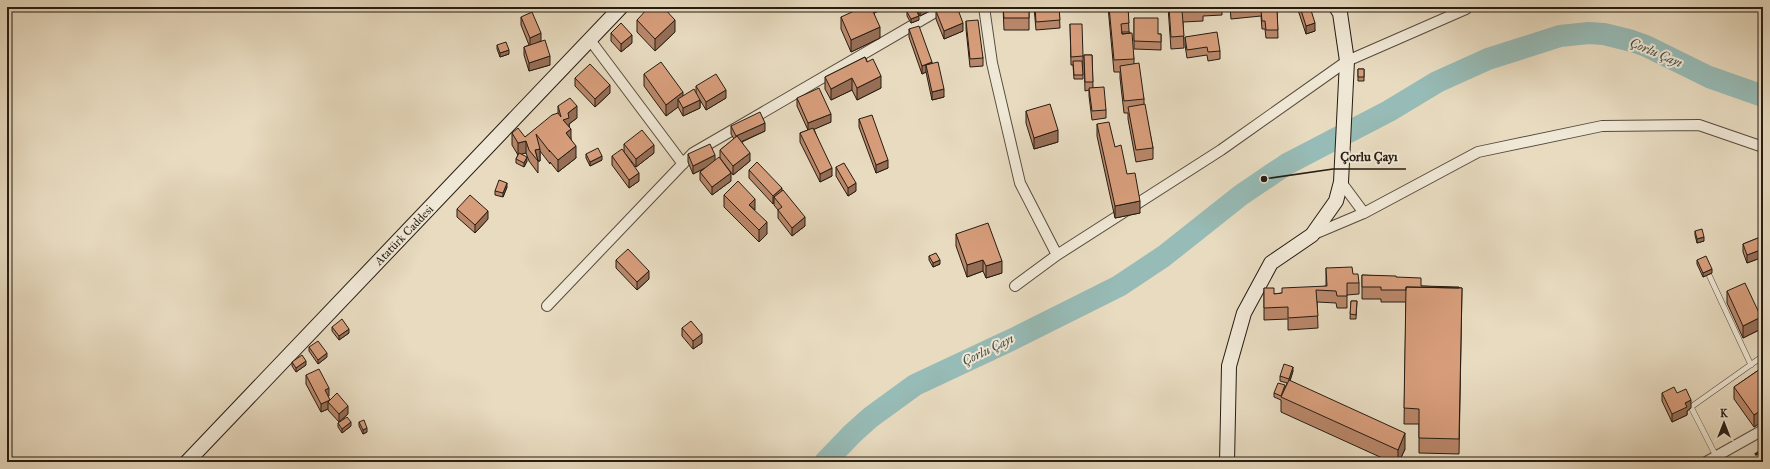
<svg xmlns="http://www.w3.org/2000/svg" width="1770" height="469" viewBox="0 0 1770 469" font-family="'IM FELL Great Primer',serif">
  <rect width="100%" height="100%" fill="#e8dbc0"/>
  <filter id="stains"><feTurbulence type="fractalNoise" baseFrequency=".005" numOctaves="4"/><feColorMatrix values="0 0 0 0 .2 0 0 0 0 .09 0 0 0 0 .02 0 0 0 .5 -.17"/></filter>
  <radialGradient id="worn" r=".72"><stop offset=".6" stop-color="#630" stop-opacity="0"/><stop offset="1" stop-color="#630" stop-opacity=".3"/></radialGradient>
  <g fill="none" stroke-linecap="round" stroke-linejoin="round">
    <!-- river -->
    <path stroke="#97bbb6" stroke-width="22" d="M825,462L853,433L871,417L915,385L1013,339L1119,286L1164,256L1241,195L1287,164L1389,111L1437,82L1488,59L1560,36L1589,33L1604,34L1632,41L1646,46L1709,77L1763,96"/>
    <defs>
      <path id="lane" d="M1709,275L1751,365
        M1716,456L1691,407L1763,356"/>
      <path id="street" d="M984,7L992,63L1020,183L1057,255
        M590,40L683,164
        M1364,213L1478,152L1602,126L1699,125L1763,147
        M1312,235L1364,213L1341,182
        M1015,286L1057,255L1221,150L1347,61L1466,9L1465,7
        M547,306L693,153L944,7
        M1706,462L1763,430"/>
      <path id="secondary" d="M187,462L621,7
        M1227,462L1229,366L1244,313L1271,263L1312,235L1336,201L1341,182L1347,61L1340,13L1336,7"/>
    </defs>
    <!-- lane casing -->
    <use href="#lane" stroke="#564c3e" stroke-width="6"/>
    <!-- street casing -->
    <use href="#street" stroke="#564c3e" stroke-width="12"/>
    <!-- secondary casing -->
    <use href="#secondary" stroke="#261c12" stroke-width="16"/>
    <!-- lane -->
    <use href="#lane" stroke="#f0e8d6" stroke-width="5"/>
    <!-- street -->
    <use href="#street" stroke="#f0e8d6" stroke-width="10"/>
    <!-- secondary -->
    <use href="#secondary" stroke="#f0e8d6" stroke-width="14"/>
    <!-- rail -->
    <path stroke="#261c12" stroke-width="3" stroke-dasharray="7 7" stroke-linecap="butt" d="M1743,462L1763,450"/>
  </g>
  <!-- wall -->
  <path fill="#b9876a" stroke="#261c12" d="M888,7L874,13L880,38L851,52L841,29V17Z
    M915,7H930V11L920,16Z
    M1003,7H1029V30H1004Z
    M1034,7H1059L1060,28L1036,30Z
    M1108,7H1128L1129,32L1134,59V64L1144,99V104L1153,148V159L1136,162L1128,119V113H1124L1120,78V72H1114Z
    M1168,7H1222V15L1203,16V21L1183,22L1184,48L1171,49Z
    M1230,7H1276V10H1277L1278,38H1266L1265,29H1262L1261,16L1231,19Z
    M1298,7H1310L1315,31L1306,34L1298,10Z
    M936,11L963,31L944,39L936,19Z
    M907,12L919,20L911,23L907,16Z
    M521,17L541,41L536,43L550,65L529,71L524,55V47L529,45L521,25Z
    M1134,18L1158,34H1161V50L1134,49Z
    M637,20L675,32L655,51L637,32Z
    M966,21L983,58V66L970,67L966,29Z
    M1070,24L1083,56V79H1074L1073,65H1071Z
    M909,29L932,63L944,97L932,100L926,72L922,74L909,37Z
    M611,33L632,43L621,52L611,41Z
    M1185,37L1220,51V59L1208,61L1207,55L1187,58L1185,45Z
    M497,45L509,54L500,57L497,49Z
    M1084,55H1092L1093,88L1106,110V118L1092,120L1089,96V90L1085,91Z
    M865,57L881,88L857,100L852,90L831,100L825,89V77Z
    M1358,69H1364V81H1358Z
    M644,74L683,96L696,93V86L726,98L706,110L700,100V108L683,116L678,107L666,116L644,86Z
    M575,78L610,93L595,107L575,86Z
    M797,98L831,122L814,129L832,176L820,182L800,142V133L808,130L797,106Z
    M558,106L577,118L569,124L571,140L576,158L558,172L550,162V164L540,151V161H538V173L529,161L526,153L521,154L527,161L524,167L516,163V159L518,155L512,145V133L525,137L558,113Z
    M1026,111L1058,142L1034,149L1026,123Z
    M859,119L888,168L876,173L859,127Z
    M1097,124L1115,147L1140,213L1115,218L1097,136Z
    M731,126L765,131L742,142L750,161L733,175L720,158V150L734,139L731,134Z
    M624,144L654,153L636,167L624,152Z
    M586,154L602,160L590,166L586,158Z
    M688,154L715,160L731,181L712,195L700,180V172L703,169L693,174L688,162Z
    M612,156L639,181L629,188L612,165Z
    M836,167L856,191L848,196L836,176Z
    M749,170L782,191L805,226L792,236L778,218V210L774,205V203L773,204L749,178Z
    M507,187L503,197L495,195V191Z
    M724,195L755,211L767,234L759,242L724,207Z
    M457,209L488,219L475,233L457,217Z
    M1695,231L1704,241L1697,243L1695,235Z
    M956,234L1002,273L986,278L983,271L967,277L956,246Z
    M1763,236V257L1747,263L1743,252V244Z
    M929,256L940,264L933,267L929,260Z
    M616,260L649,279L637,290L616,268Z
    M1697,260L1712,273L1703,277L1697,264Z
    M1326,268L1353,274L1359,283V294L1347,295V308H1337L1336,303L1317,302L1318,328L1288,330V319L1264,320V288L1274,294L1282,293L1326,286Z
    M1362,275L1396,277L1421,286L1462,288L1459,454L1419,453V424H1404L1406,302H1381V299H1362Z
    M1727,291L1761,329L1743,338L1727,303Z
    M1351,301H1357L1356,319H1350Z
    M332,327L349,333L339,340L332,331Z
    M682,328L702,343L693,349L682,336Z
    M309,347L327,357L318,364L309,351Z
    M292,362L306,365L296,372L292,366Z
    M1763,367V421L1754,427L1734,399V387Z
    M1293,371L1290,381L1405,449L1399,462H1391L1281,412V400L1274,397V393L1285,388L1287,383L1280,381V376Z
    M306,375L329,396L328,397L330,400L348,414L339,422L328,410V409L321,412L306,384Z
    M1662,393H1677L1691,408L1687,411V415L1672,422L1662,401Z
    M359,422L367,432L363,434L359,426Z
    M338,423L351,426L342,433L338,427Z"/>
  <!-- shaded-wall -->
  <path fill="#966e56" stroke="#261c12" d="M867,7H888L867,16Z
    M920,7H930V11L920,16Z
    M919,16V20L911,23V19Z
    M675,20V32L655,51V39Z
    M963,23V31L944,39V31Z
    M1315,23V31L1306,34V26Z
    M880,27V38L851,52V40Z
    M541,33V41L530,46V38Z
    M632,35V43L621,52V44Z
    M509,50V54L500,57V53Z
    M550,56V65L529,71V63Z
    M932,62V70L926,65V72L922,74V66Z
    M881,76V88L857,100V88Z
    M852,78V90L831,100V89Z
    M610,85V93L595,107V99Z
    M944,89V97L932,100V92Z
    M726,90V98L706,110V102Z
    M683,92V104L678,99V107L666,116V105Z
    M700,100V108L683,116V108Z
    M577,106V118L569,124V130L563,120L568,113Z
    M831,114V122L808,132V123Z
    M765,123V131L736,144V136Z
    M571,129V141L566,133Z
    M1058,130V142L1034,149V138Z
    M526,141V153L518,155V143Z
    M654,145V153L636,167V159Z
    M576,146V158L558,172V160Z
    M540,149V161H538L535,150Z
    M750,153V161L733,175V166Z
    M715,155V163L693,174V166Z
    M602,156V160L590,166V162Z
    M527,157V161L524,167V163Z
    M888,160V168L876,173V165Z
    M832,168V176L820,182V174Z
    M639,173V181L629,188V180Z
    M731,173V181L712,195V187Z
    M507,183V187L503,197V193Z
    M856,183V191L848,196V188Z
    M782,188V197H774V203L773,204V196Z
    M755,199V210L749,205Z
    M1140,201V213L1115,218V206Z
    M488,211V219L475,233V225Z
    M805,217V226L792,236V228Z
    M767,222V234L759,242V230Z
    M1704,237V241L1697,243V239Z
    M1763,249V257L1747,263V255Z
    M940,260V264L933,267V263Z
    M983,260V271L967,277V265Z
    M1002,261V273L986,278V266Z
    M1712,269V273L1703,277V273Z
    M649,271V279L637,290V282Z
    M1761,317V329L1743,338V326Z
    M349,329V333L339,340V336Z
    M702,334V343L693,349V341Z
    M327,353V357L318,364V360Z
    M306,361V365L296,372V368Z
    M1293,367V371L1289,383V379Z
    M329,388V396L325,398V390Z
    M330,400L328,402V409L321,412V404Z
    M1691,400V408L1687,411V415L1672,422V414L1685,403Z
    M348,406V414L339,422V414Z
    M1763,409V421L1754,427V415Z
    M351,422V426L342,433V429Z
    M367,428V432L363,434V430Z
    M1405,433V449L1399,462H1398V450Z"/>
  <!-- building -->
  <path fill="#d79d7b" stroke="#261c12" d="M649,7H663L675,20L655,39L637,20Z
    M863,7H871L880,27L851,40L841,17Z
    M945,7H957L963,23L944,31L936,11Z
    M1003,7H1029V18H1004Z
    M1035,7H1059L1060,20L1036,22Z
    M1109,7H1128L1129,23L1121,24L1122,34L1132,33L1134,59L1114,60Z
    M1169,7H1203V9L1182,10L1184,36L1171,37Z
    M1231,7H1267L1231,11Z
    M1300,7H1310L1315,23L1306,26Z
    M915,8L919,16L911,19L907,12Z
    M1261,10H1277L1278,30H1266L1265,21H1262Z
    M532,12L541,33L530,38L521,17Z
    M1134,18H1158V34H1161V42L1134,41Z
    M978,20L983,58L970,59L966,21Z
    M621,23L632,35L621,44L611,33Z
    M1070,24H1082L1083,56L1071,57Z
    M919,26L932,62L922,66L909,29Z
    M1122,32H1130V33L1122,34Z
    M1217,32L1220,51L1208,52L1207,47L1187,50L1185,37Z
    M545,40L550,56L529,63L524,47Z
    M506,42L509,50L500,53L497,45Z
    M1084,55H1092L1093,82H1085Z
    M865,57L867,62L873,59L881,76L857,88L852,78L831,89L825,77Z
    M1073,61H1082L1083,75H1074Z
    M661,62L683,92L666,105L644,74Z
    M938,62L944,89L932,92L926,65Z
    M1139,63L1144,99L1124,101L1120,66Z
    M590,64L610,85L595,99L575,78Z
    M1358,69H1364V77H1358Z
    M716,74L726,90L706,102L696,86Z
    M1104,87L1106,110L1092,111L1089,88Z
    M819,88L831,114L808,123L797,98Z
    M694,89L700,100L683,108L678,99Z
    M570,98L577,106L568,113L569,118L563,120L571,129L566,133L576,146L558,160L549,150L550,152L536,134L540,149L535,150L538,161L529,150L526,141L518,143L512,133L518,128L525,137L552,115L558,113L561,117L558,106Z
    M1050,104L1058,130L1034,138L1026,111Z
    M1145,104L1153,148L1136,150L1128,107Z
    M760,112L765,123L736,136L731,126Z
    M872,115L888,160L876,165L859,119Z
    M1109,122L1115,147L1121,145L1127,174L1135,173L1140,201L1115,206L1097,124Z
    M813,128L832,168L820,174L800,133Z
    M642,130L654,145L636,159L624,144Z
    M737,136L750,153L733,166L720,150Z
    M710,144L715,155L693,166L688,154Z
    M598,148L602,156L590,162L586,154Z
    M622,149L639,173L629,180L612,156Z
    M519,153L527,157L524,163L516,159Z
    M719,157L731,173L712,187L700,172Z
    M757,162L782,188L773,196L749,170Z
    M844,163L856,183L848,188L836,167Z
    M499,180L507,183L503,193L495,191Z
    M738,181L755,199L749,205L767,222L759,230L724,195Z
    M783,190L805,217L792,228L778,210L782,207L774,197Z
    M470,195L488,211L475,225L457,209Z
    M988,223L1002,261L986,266L983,260L967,265L956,234Z
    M1702,229L1704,237L1697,239L1695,231Z
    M1763,236V249L1747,255L1743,244Z
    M628,249L649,271L637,282L616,260Z
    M936,253L940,260L933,263L929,256Z
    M1706,256L1712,269L1703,273L1697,260Z
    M1352,267L1353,274H1358L1359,283H1347V296H1337L1336,291L1316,290L1318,316L1288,318V307L1264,308V288H1274V294L1282,293V288L1327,286L1326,268Z
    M1362,275L1396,276V277L1421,278V286L1459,287V288L1406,287V290H1381V287H1362Z
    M1745,283L1761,317L1743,326L1727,291Z
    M1406,287L1462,288L1459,439L1419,438V409L1404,408Z
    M1351,301H1357L1356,315L1350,314Z
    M342,319L349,329L339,336L332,327Z
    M691,321L702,334L693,341L682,328Z
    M318,341L327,353L318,360L309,347Z
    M302,355L306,361L296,368L292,362Z
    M1284,364L1293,367L1289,379L1280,376Z
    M1763,367V409L1754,415L1734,387Z
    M319,369L329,388L325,390L330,400L321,404L306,375Z
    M1289,380L1405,433L1398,450L1281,397Z
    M1278,383L1285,385L1281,396L1274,393Z
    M1674,387L1677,393L1686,389L1691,400L1685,403L1687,407L1672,414L1662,393Z
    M337,393L348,406L339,414L328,402Z
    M347,417L351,422L342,429L338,423Z
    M364,420L367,428L363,430L359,422Z"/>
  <g text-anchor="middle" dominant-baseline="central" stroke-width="4" stroke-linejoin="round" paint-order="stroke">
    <!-- street labels -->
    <g font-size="12" fill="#261c12" stroke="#f0e8d6">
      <text transform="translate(404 235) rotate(-46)">Atatürk Caddesi</text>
    </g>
    <!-- water labels -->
    <g font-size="13" font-style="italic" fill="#484c43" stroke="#f0e8d6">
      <text transform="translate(1656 53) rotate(23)">Çorlu Çayı</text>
      <text transform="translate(988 350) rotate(-26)">Çorlu Çayı</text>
    </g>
  </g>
  <!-- callouts -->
  <path fill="none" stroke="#261c12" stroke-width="1.5" d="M1264 179L1333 169H1406"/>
  <circle fill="#261c12" stroke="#f0e8d6" stroke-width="1.5" cx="1264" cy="179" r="4"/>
  <g font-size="13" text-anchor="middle" font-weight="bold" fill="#261c12" stroke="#f0e8d6" stroke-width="4" stroke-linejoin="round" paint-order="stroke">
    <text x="1369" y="161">Çorlu Çayı</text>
  </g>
  <!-- margin -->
  <rect width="1770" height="469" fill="none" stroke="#e8dbc0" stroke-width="24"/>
  <rect x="8" y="8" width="1754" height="453" fill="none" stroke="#261c12" stroke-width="2"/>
  <rect x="12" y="12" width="1746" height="445" fill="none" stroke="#261c12"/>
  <!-- north arrow -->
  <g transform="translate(1724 423)" stroke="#f0e8d6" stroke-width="3" paint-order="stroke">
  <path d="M0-3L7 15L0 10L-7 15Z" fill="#261c12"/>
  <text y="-6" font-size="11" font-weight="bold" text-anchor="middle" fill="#261c12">K</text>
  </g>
  <rect width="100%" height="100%" filter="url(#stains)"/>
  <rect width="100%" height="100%" fill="url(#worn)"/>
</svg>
